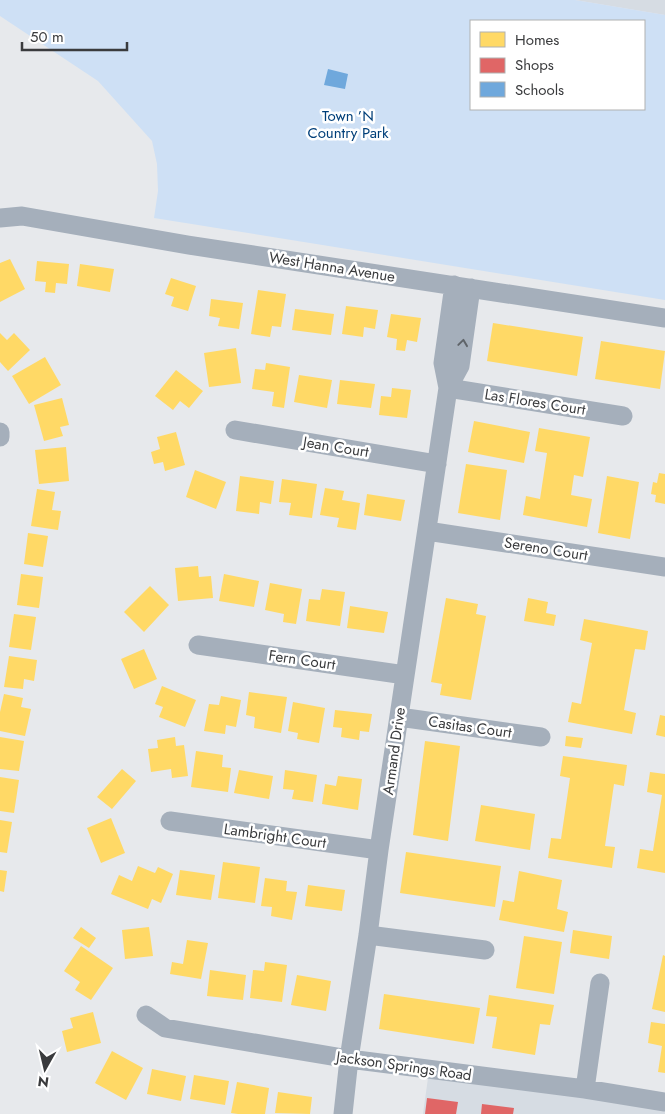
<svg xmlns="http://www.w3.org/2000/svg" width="665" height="1114" viewBox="0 0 665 1114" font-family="Jost,sans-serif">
  <rect width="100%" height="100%" fill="#e7e9ec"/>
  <!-- built -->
  <path fill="#d6dce3" d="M575,0H665V15Z
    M428,1078L584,1097L665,1109V1114H423Z"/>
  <!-- green -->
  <path fill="#cee0f5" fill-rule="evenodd" d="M0,0H575L665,15V300L154,218L158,191L157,164L152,141L98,81L0,16ZM471,21H644V109H471Z"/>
  <!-- homes -->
  <path fill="#ffd966" d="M10,259L25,289L0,302V263Z
    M37,261L69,264L67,284L56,283L55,293L45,292L46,282L35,281Z
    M80,264L114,269L110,292L77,286Z
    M171,278L196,286L188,311L171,306L174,297L165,294Z
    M258,290L286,294L281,327L272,326L270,337L251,334Z
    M211,299L243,303L239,329L218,326L220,318L209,316Z
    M346,306L378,310L375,329L364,327L363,337L342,334Z
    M295,309L334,314L331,335L292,330Z
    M391,314L421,318L417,342L407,340L405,351L396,350L397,339L387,337Z
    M493,323L583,337L577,376L487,361Z
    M0,333L7,340L14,333L30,350L8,371L0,362Z
    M601,341L665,351L660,389L595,379Z
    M236,348L241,383L209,387L204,353Z
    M45,357L61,385L29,404L12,376Z
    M266,363L290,367L284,408L272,406L274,392L252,389L255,369L265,370Z
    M176,370L203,391L189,408L180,401L173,410L155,396Z
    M299,375L332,380L327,408L294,402Z
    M340,380L375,384L371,408L337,404Z
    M392,388L411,390L407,418L379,415L381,396L391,397Z
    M62,398L69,425L60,427L63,436L44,441L34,405Z
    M474,421L530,432L524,463L468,452Z
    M539,428L590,437L583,477L574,475L571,495L592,499L587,527L523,515L526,496L540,499L547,453L535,451Z
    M176,432L185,465L165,471L163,462L154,464L151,452L160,449L157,437Z
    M66,447L69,481L39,484L35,450Z
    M466,464L507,470L500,520L458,513Z
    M195,470L226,482L216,509L186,497Z
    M659,473L665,474V504L655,502L656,495L651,494L653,482L657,483Z
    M240,476L274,481L271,504L260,502L259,514L236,511Z
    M607,476L639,482L630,539L598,533Z
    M282,479L317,484L312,518L289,515L291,503L279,502Z
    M325,488L344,491L342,500L360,503L356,530L337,527L339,518L320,515Z
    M37,489L55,492L52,510L61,511L58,530L31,526Z
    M367,494L405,500L401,521L364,515Z
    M28,533L48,536L43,567L24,564Z
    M198,566L199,577L211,576L213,598L178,601L175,568Z
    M21,574L43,577L39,608L17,605Z
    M224,574L259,581L254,607L219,601Z
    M270,583L302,589L296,624L283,622L284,614L265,610Z
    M150,586L169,605L144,632L124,612Z
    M322,589L345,592L340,626L306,621L309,599L320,600Z
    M446,598L478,604L476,614L486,616L471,700L440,695L442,684L431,682Z
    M528,598L548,602L546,613L556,615L554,626L524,621Z
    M350,606L388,612L384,633L347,628Z
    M14,614L36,617L31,650L9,647Z
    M584,619L648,631L645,650L635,649L624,710L636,713L632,734L568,722L572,702L581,704L592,643L580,640Z
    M144,649L157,679L134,689L121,659Z
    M9,656L37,660L34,681L24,679L23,689L4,687Z
    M162,686L196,700L185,727L159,717L163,707L155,704Z
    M249,692L287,697L281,733L254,728L255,717L246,715Z
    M4,694L23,698L21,707L31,709L25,736L0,731V712Z
    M221,696L241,700L236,727L226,725L225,734L204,731L209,704L219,705Z
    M293,702L325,708L319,743L297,739L298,733L288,731Z
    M335,710L372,714L369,732L360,731L359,740L341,737L342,728L333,727Z
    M660,715L665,716V737L656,735Z
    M566,736L583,738L581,748L565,746Z
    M0,737L24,741L19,771L0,769Z
    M175,737L176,746L184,745L188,776L172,778L171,769L151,772L148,749L158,748L157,740Z
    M425,741L460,746L448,841L413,835Z
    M196,751L223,755L222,767L231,768L228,792L191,787Z
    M563,756L627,765L624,786L614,784L605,846L615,847L612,868L548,858L551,838L561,839L570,778L560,776Z
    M122,769L136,781L112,809L97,797Z
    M239,770L273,776L269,799L234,793Z
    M285,770L317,775L313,802L292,799L294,790L283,789Z
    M650,772L665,774V873L637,868L640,849L653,851L662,795L647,792Z
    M338,776L362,779L358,810L322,804L325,784L336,786Z
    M0,777L19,780L14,813L0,811Z
    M481,805L535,814L530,850L475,841Z
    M111,818L125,853L101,863L87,828Z
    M0,820L12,822L7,853L0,852Z
    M406,852L501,866L495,907L400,893Z
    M223,862L260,867L255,903L218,898Z
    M138,866L155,873L158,867L173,874L161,903L152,899L148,909L111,894L119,875L132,881Z
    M0,870L7,871L4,892L0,891Z
    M180,870L215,875L211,900L176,895Z
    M519,871L562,880L557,909L568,912L564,932L499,920L503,900L514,902Z
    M265,878L287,881L286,891L297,892L292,920L271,916L272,907L261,906Z
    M308,885L345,890L342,911L305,906Z
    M81,927L96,938L89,948L73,938Z
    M149,927L153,956L125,959L122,930Z
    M573,930L612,936L609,959L570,953Z
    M524,936L562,942L554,994L516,988Z
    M187,940L208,943L201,979L170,974L172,962L183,964Z
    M81,946L113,968L91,1000L75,990L80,982L64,971Z
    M663,955L665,956V1012L652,1009Z
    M265,962L287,965L282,1002L250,998L253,970L264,971Z
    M210,970L246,975L243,1000L207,996Z
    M297,975L331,981L326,1011L291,1005Z
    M384,994L480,1008L474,1044L379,1029Z
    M489,995L554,1005L550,1025L540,1024L535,1055L492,1048L497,1017L486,1016Z
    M93,1012L101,1043L67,1052L62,1031L73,1028L70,1018Z
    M651,1022L665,1024V1073L658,1072L662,1046L648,1043Z
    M112,1051L143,1068L126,1100L95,1083Z
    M152,1069L186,1076L181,1101L147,1094Z
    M194,1075L229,1081L225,1105L190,1099Z
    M237,1082L269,1088L265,1114H238L231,1113Z
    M278,1092L312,1097L310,1114L275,1113Z"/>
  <!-- shops -->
  <path fill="#e06666" d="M427,1098L458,1102L456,1114H425Z
    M482,1104L514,1108L513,1114H481Z"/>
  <!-- schools -->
  <path fill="#6fa8dc" d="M328,69L348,74L345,89L324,85Z"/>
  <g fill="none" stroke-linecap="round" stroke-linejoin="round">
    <!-- minor -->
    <path stroke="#a5afbb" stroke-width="19" d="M0,218L22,216L188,245L665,318
      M448,388L623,416
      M448,388L460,366L471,288
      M235,430L437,464
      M0,432V437
      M427,531L665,567
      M198,645L405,675
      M399,717L541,737
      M170,821L379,850
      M368,935L485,950
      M146,1015L165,1028L349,1059L585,1089L665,1102
      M585,1089L600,983
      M343,1114L349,1059L368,935L379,850L448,388L443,363L454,285"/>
  </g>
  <!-- one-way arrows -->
  <defs><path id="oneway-chevron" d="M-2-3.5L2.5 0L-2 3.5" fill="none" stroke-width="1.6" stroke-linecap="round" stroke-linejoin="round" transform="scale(1.25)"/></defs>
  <use stroke="#5f6469" href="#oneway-chevron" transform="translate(463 343) rotate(-82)"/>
  <g text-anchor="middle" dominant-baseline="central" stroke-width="5" stroke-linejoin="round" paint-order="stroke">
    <!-- park labels -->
    <g font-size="15" fill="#003f79" stroke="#fff">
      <text x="348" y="116">Town ’N<tspan x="348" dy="17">Country Park</tspan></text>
    </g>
    <!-- street labels -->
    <g font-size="15" fill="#3a3b3d" stroke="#fff">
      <text transform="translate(332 267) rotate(9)">West Hanna Avenue</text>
      <text transform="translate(535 402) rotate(9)">Las Flores Court</text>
      <text transform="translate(336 447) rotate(9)">Jean Court</text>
      <text transform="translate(546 549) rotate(9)">Sereno Court</text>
      <text transform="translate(302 660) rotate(8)">Fern Court</text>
      <text transform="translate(470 727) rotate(8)">Casitas Court</text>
      <text transform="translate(394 751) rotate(-82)">Armand Drive</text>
      <text transform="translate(275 836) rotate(8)">Lambright Court</text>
      <text transform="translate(404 1066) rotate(8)">Jackson Springs Road</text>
    </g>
  </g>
  <!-- legend -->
  <rect x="470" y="20" width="175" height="90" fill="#ffffff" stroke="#b0b1b1"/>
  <rect x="480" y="32" width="25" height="15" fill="#ffd966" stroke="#b0b1b1"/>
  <text x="515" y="45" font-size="15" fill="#3a3b3d">Homes</text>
  <rect x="480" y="58" width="25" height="15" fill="#e06666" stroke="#b0b1b1"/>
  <text x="515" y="70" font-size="15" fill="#3a3b3d">Shops</text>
  <rect x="480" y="82" width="25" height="15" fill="#6fa8dc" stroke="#b0b1b1"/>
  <text x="515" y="95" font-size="15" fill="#3a3b3d">Schools</text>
  <!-- north arrow -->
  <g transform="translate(45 1069) rotate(188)" stroke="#ffffff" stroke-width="4" paint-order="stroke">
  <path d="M0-4L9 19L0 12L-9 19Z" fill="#3a3b3d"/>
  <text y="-8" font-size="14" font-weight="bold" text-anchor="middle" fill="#3a3b3d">N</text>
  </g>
  <!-- scale -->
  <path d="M22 42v8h105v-8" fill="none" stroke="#3a3b3d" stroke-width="2.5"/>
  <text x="30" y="42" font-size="15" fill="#3a3b3d" stroke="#ffffff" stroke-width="4" paint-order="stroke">50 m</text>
</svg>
